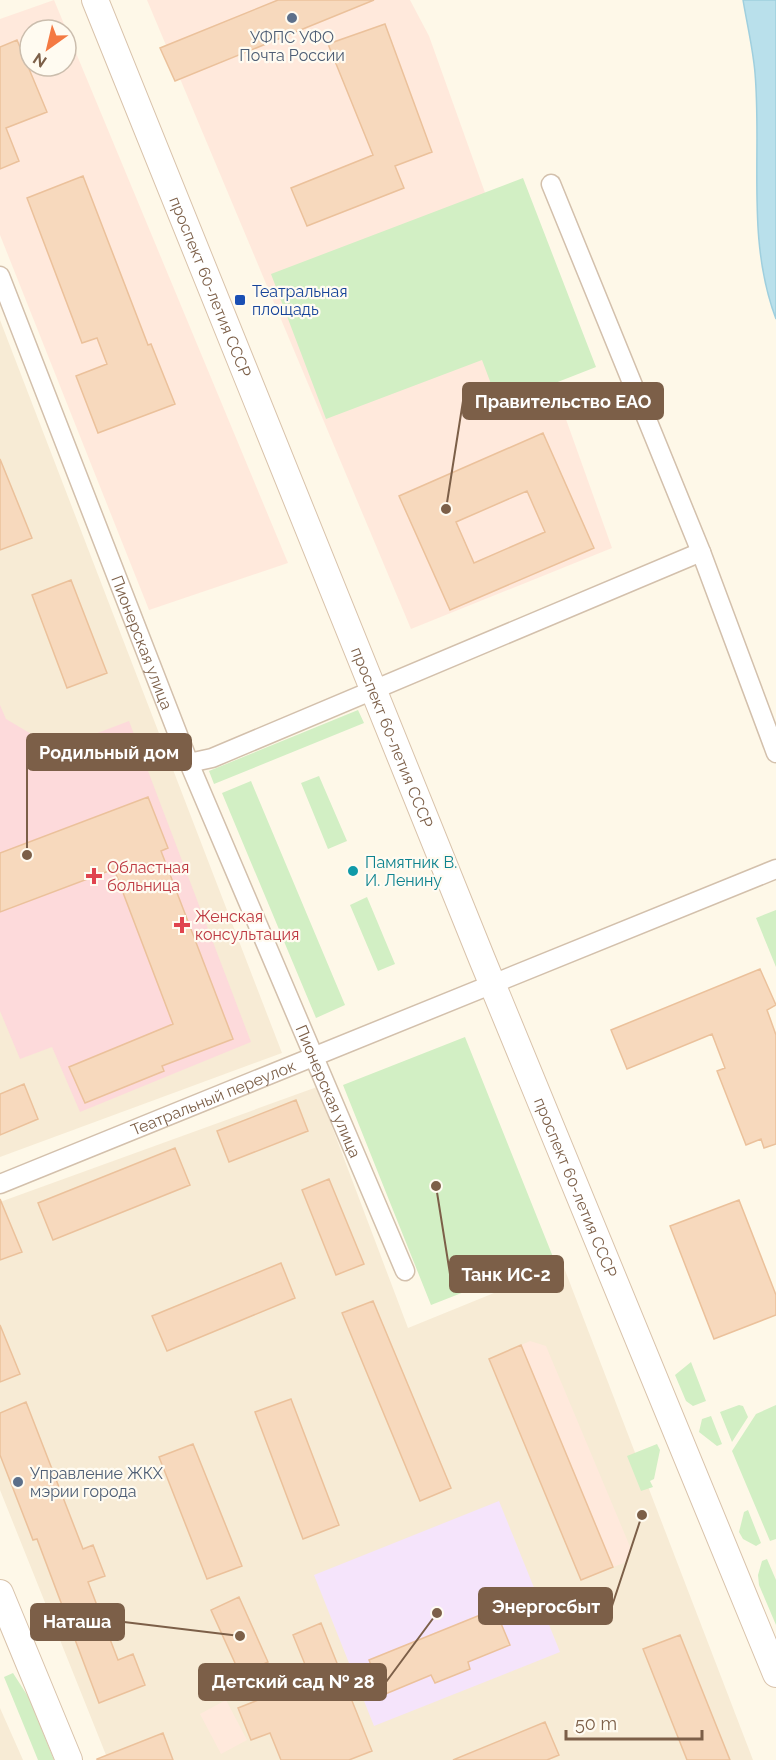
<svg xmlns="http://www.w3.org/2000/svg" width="776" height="1760" viewBox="0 0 776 1760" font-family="Raleway,sans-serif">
  <rect width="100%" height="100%" fill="#fef8e8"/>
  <!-- residential -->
  <path fill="#f7ebd5" d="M0,320L282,1053L0,1157Z
    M317,1087L408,1328L563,1265L753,1760H108L0,1490V1202Z
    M0,1708L23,1760H0Z"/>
  <!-- commercial -->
  <path fill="#ffe9dc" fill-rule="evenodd" d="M54,0L288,563L149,610L0,235V19ZM30,30H66V66H30Z
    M147,0H410L429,36L612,548L411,629Z
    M530,1341L546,1346L631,1549L624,1563L613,1567L521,1345Z
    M226,1700L247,1740L221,1754L200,1714Z"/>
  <!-- education -->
  <path fill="#f5e4fb" d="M499,1501L560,1652L374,1726L314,1575Z"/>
  <!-- medical -->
  <path fill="#fddadb" d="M0,705L6,719L33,735L79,740L129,721L251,1042L80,1112L52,1047L20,1059L0,1011Z"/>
  <!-- green -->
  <path fill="#d2efc4" d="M523,178L596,367L499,405L482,360L326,419L271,274Z
    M358,710L364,723L214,784L209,771Z
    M319,776L347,841L328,849L301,783Z
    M251,781L345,1005L316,1018L222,793Z
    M367,897L395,964L378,971L350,905Z
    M776,910V967L756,918Z
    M465,1037L553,1257L431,1305L343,1085Z
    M691,1362L706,1401L693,1406L686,1401L675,1375Z
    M739,1405L743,1406L748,1417L732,1442L720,1412Z
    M776,1405V1539L770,1541L732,1451L756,1414Z
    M711,1416L722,1444L717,1446L699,1432L702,1419Z
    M657,1444L660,1450L654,1479L650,1481L653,1487L641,1491L627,1456Z
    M748,1510L761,1543L756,1546L743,1539L739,1532L744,1512Z
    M767,1559L776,1580V1625L759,1585L758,1575L762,1561Z
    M13,1673L29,1698L54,1760H38L4,1677Z"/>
  <!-- water -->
  <path fill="#b9e0eb" stroke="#9fcfde" stroke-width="1.5" d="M743,0H776V319C746,240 762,155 755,73C753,49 747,24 743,0Z"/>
  <!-- building -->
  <path fill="#f7d9bd" stroke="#ebc19b" stroke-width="1.5" fill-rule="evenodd" d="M278,0H374L175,81L160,48Z
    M385,24L432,152L395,166L404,188L307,226L291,188L373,155L328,44Z
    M17,40L47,112L6,128L19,161L0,169V47Z
    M83,176L148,345L151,344L175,404L98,433L76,376L107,364L97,338L82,343L27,198Z
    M543,433L594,548L450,610L399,496ZM527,491L545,532L474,563L456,522Z
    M0,459L32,538L0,550Z
    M71,580L107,673L67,688L32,595Z
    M148,797L168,848L161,851L233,1039L162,1066L164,1071L85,1103L69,1067L173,1024L114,869L0,912V853Z
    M760,969L776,1005L767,1010L776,1035V1144L764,1148L761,1139L746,1145L717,1071L725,1068L712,1034L627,1069L611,1030Z
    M24,1084L38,1119L0,1135V1094Z
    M296,1100L308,1131L229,1162L217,1131Z
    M175,1148L190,1185L53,1240L38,1203Z
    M329,1179L364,1264L336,1275L302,1190Z
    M0,1199L22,1252L0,1260Z
    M739,1200L776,1295V1315L714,1339L670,1226Z
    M281,1263L295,1298L167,1351L152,1316Z
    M373,1301L451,1488L420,1501L342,1313Z
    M0,1325L20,1374L0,1382Z
    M521,1345L613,1567L581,1580L489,1359Z
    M291,1399L339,1525L303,1539L255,1412Z
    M26,1402L83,1549L93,1545L105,1576L88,1582L118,1660L133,1654L145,1685L99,1703L37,1539L33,1540L0,1455V1413Z
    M193,1444L242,1566L207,1579L159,1457Z
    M239,1597L268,1662L240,1674L211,1610Z
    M495,1609L510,1645L468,1662L470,1669L435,1683L431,1675L383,1695L369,1660Z
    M321,1623L372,1751L349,1760H281L270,1733L251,1740L238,1708L311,1679L293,1635Z
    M680,1635L730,1760H687L643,1649Z
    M545,1722L559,1755L547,1760H453Z
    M163,1733L173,1760H97V1759Z"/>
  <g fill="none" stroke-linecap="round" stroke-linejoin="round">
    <defs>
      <g id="minor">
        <path d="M551,184L701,552L776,753"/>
        <path id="s1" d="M0,276L189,763L405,1271"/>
        <path d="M189,763L212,758L701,552"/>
        <path id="s2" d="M0,1184C258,1078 518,976 776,869"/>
      </g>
      <g id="secondary">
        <path id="s3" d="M95,0L482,959L776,1674"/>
        <path d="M0,1593L69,1760"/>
      </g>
    </defs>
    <!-- minor casing -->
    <use href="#minor" stroke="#d3c0ac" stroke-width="21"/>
    <!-- secondary casing -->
    <use href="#secondary" stroke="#d9c3ab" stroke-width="28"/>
    <!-- minor -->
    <use href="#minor" stroke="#fff" stroke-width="18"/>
    <!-- secondary -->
    <use href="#secondary" stroke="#fff" stroke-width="26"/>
  </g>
  <!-- markers -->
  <g fill="#5c6f8a" stroke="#fffbf1" stroke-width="2">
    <circle cx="292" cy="18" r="6"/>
    <circle cx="18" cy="1482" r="6"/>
  </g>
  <rect fill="#1a4fb4" stroke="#fffbf1" stroke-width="2" x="234" y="294" width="12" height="12" rx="3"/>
  <circle fill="#0f9aa8" stroke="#fffbf1" stroke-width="2" cx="353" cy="871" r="6"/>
  <g fill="#e0444e" stroke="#fffbf1" stroke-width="2">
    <path d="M91 867h6v6h6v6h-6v6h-6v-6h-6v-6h6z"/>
    <path d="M179 916h6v6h6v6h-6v6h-6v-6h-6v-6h6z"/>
  </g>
  <g text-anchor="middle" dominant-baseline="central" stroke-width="4.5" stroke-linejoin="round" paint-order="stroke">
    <!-- service labels -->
    <g font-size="16" fill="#4e5e75" stroke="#fffbf1">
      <text x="292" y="37">УФПС УФО<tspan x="292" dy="18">Почта России</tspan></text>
      <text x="30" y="1473" text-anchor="start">Управление ЖКХ<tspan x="30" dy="18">мэрии города</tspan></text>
    </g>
    <!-- street labels -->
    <g font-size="16" fill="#7c5f48" stroke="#fffbf1">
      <text stroke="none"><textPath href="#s3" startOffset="309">проспект 60-летия СССР</textPath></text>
      <text stroke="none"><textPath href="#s1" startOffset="393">Пионерская улица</textPath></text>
      <text stroke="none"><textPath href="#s3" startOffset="795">проспект 60-летия СССР</textPath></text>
      <text stroke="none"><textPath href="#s1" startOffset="879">Пионерская улица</textPath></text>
      <text stroke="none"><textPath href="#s2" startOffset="230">Театральный переулок</textPath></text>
      <text stroke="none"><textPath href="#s3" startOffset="1281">проспект 60-летия СССР</textPath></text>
    </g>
    <!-- transit labels -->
    <g font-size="16" fill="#164399" stroke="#fffbf1" text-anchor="start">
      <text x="252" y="291">Театральная<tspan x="252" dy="18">площадь</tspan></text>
    </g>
    <!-- culture labels -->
    <g font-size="16" fill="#0d838f" stroke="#fffbf1" text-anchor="start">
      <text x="365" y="862">Памятник В.<tspan x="365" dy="18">И. Ленину</tspan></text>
    </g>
    <!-- health labels -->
    <g font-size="16" fill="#be3a42" stroke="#fffbf1" text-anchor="start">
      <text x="107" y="867">Областная<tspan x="107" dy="18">больница</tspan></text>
      <text x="195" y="916">Женская<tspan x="195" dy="18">консультация</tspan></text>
    </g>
  </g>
  <!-- callouts -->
  <path fill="none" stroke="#7c5f48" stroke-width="2" d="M446 509L463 401M27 855L27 752M436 1186L450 1274M642 1515L612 1606M240 1636L124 1622M437 1613L386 1682"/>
  <g fill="#7c5f48" stroke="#fffbf1" stroke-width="2">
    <circle cx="446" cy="509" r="6"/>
    <circle cx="27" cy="855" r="6"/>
    <circle cx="436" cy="1186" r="6"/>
    <circle cx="642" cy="1515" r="6"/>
    <circle cx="240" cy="1636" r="6"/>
    <circle cx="437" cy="1613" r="6"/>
  </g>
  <g fill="#7c5f48" stroke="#7c5f48" stroke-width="2">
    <rect x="463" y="383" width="200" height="36" rx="6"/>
    <rect x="27" y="734" width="164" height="36" rx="6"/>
    <rect x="450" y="1256" width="113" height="36" rx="6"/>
    <rect x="479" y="1588" width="133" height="36" rx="6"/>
    <rect x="31" y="1604" width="93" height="36" rx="6"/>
    <rect x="199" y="1664" width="187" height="36" rx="6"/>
  </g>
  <g font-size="18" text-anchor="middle" font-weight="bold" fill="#fff">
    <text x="563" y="408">Правительство ЕАО</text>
    <text x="109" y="759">Родильный дом</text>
    <text x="506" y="1281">Танк ИС-2</text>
    <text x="546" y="1613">Энергосбыт</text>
    <text x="77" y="1628">Наташа</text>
    <text x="293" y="1688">Детский сад № 28</text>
  </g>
  <!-- north arrow -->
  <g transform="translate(48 48) rotate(214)"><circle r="28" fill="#fffbf1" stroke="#cbbdad" stroke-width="1.5"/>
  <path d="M0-4.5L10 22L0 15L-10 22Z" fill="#f47942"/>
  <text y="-9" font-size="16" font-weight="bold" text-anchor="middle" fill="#7c5f48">N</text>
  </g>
  <!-- scale -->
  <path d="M566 1730v9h136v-9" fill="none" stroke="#7c5f48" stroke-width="3"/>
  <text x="575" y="1730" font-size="18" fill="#7c5f48" stroke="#fffbf1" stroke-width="4.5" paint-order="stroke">50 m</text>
</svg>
